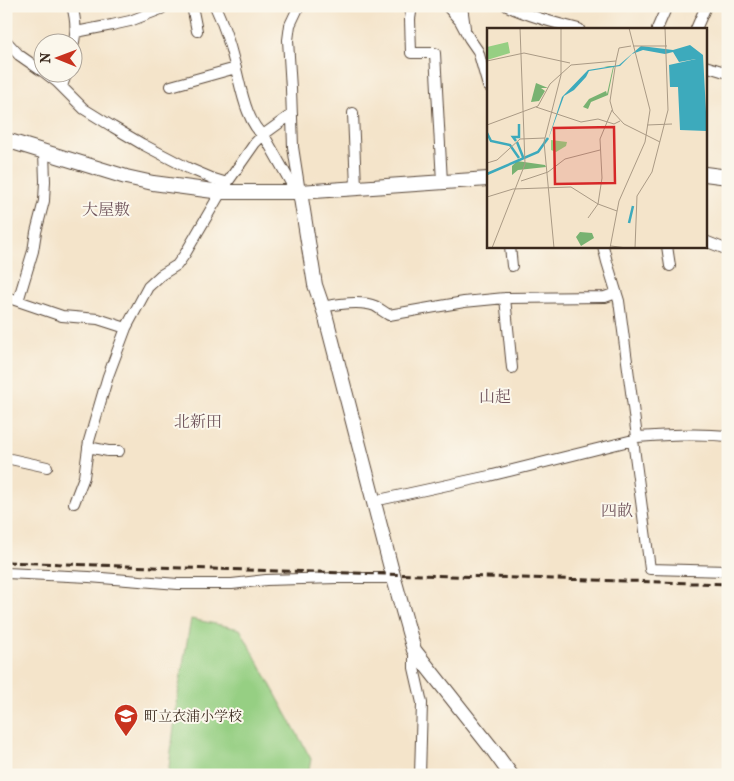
<svg xmlns="http://www.w3.org/2000/svg" width="734" height="781" viewBox="0 0 734 781" font-family="'IM FELL French Canon','Noto Serif JP',serif">
  <rect width="100%" height="100%" fill="#fbf7ec"/>
  <filter id="ink" filterUnits="userSpaceOnUse"><feTurbulence type="fractalNoise" baseFrequency=".02" numOctaves="2"/><feDisplacementMap in="SourceGraphic" scale="10" xChannelSelector="R" yChannelSelector="G"/><feConvolveMatrix kernelMatrix="1 2 1 2 8 2 1 2 1" color-interpolation-filters="sRGB"/></filter>
  <filter id="wash" filterUnits="userSpaceOnUse"><feTurbulence type="fractalNoise" baseFrequency=".0096" numOctaves="4" result="noise"/><feDisplacementMap in="SourceGraphic" scale="20" xChannelSelector="R" yChannelSelector="G"/><feGaussianBlur stdDeviation="1.12" result="paint"/><feColorMatrix in="noise" values="0 0 0 0 0 0 0 0 0 0 0 0 0 0 0 0 0 1.4 0 .05"/><feComposite in="paint" operator="in"/></filter>
  <g filter="url(#wash)">
    <rect width="100%" height="100%" fill="#f4e4ca"/>
    <!-- green -->
    <path fill="#96cf83" stroke="#687c50" d="M191,619L240,629L311,759L308,775L299,774L298,775H168L179,687Z"/>
  </g>
  <g filter="url(#ink)">
    <g fill="none" stroke-linecap="round" stroke-linejoin="round">
      <defs>
        <path id="street" d="M72,6C77,23 76,35 72,51
          M192,6L197,31
          M215,6C224,25 230,45 235,65C241,87 246,123 265,137L296,192
          M299,6L290,25L288,40L291,89L293,147L300,192
          M412,6L410,19L411,53H435L442,182
          M447,6L460,21L469,38L478,51L488,86
          M462,6L465,28
          M507,6C531,17 554,23 579,29
          M657,29L667,6
          M696,29L706,6
          M76,32L112,25L130,21L161,9V6
          M6,41L19,55L42,71
          M705,66L728,73
          M44,72L57,82L84,109L113,127L142,144L188,168L214,179L227,183
          M62,86L67,72
          M171,86L236,68
          M353,113L356,187
          M227,189V183L255,143L263,135L292,114
          M705,241L728,250
          M510,246L512,266
          M603,246L607,262L619,301L637,437
          M667,246L670,266
          M6,297L18,301L33,251L36,232L44,201L45,181L44,152
          M505,298L512,368
          M18,301L62,316L98,319L126,328
          M322,307C337,304 361,300 375,306C380,309 384,312 389,315L464,302L505,298L605,297L616,293
          M633,440L650,569L728,571
          M88,447L108,451H119
          M6,458L47,467
          M374,501L489,476L633,440L637,437C667,435 697,433 728,436
          M74,503L84,477L89,441L108,376L126,328L148,287L161,275L177,265L185,254L221,192
          M6,573L89,577L178,584H232L266,580L337,578H394
          M414,650V668L422,703L420,775"/>
        <path id="secondary" d="M6,140L126,177L153,183L221,192H300L488,179
          M705,174L728,177
          M300,192L315,285L325,314L391,568L414,650L493,750L511,775"/>
      </defs>
      <!-- street casing -->
      <use href="#street" stroke="#574638" stroke-width="12"/>
      <!-- secondary casing -->
      <use href="#secondary" stroke="#574638" stroke-width="16"/>
      <!-- street -->
      <use href="#street" stroke="#fff" stroke-width="10"/>
      <!-- secondary -->
      <use href="#secondary" stroke="#fff" stroke-width="14"/>
      <!-- rail -->
      <path stroke="#3b2a1e" stroke-width="3" stroke-dasharray="8 4" stroke-linecap="butt" d="M6,562L213,569L728,584"/>
    </g>
  </g>
  <!-- icons -->
  <defs>
    <symbol id="school-pin" viewBox="-11 -11 22 30"><path d="M0 17L-7.5 6A9.5 9.5 0 1 1 7.5 6Z" fill="#c8321e" stroke="#fbf7ec"/><path d="M0-5L7-2L0 1L-7-2ZM-4 1L0 2.5L4 1V4Q0 6-4 4Z" fill="#fff"/></symbol>
  </defs>
  <g fill-rule="evenodd">
    <use href="#school-pin" x="112" y="702" width="28" height="38"/>
  </g>
  <g text-anchor="middle" dominant-baseline="central" stroke-width="4" stroke-linejoin="round" paint-order="stroke">
    <!-- poi labels -->
    <g font-size="14" fill="#3b2a1e" stroke="#fbf7ec" text-anchor="start">
      <text x="144" y="716">町立衣浦小学校</text>
    </g>
    <!-- quarter labels -->
    <g font-size="16" fill="#71565d" stroke="#fbf7ec">
      <text x="106" y="209">大屋敷</text>
      <text x="495" y="396">山起</text>
      <text x="198" y="421">北新田</text>
      <text x="617" y="510">四畝</text>
    </g>
  </g>
  <!-- overview -->
  <g transform="translate(487 28)">
    <rect width="220" height="220" fill="#f4e4ca"/>
    <path d="M21,14L23,25L0,32V19ZM64,112L80,114L79,118L69,124L64,122Z" fill="#96cf83"/>
    <path d="M123,38H127L121,67L104,74L101,81L96,79L102,71L119,63L120,66L126,39H117ZM49,55L61,60H54L58,63L52,73L44,74ZM30,133L58,137L59,139L31,142L25,147V138ZM93,204L105,205L107,210L94,218L89,209Z" fill="#78b271"/>
    <path d="M203,17L216,27L220,103L193,102L191,59H183L182,37L209,31L192,34L186,24L178,26L156,22L145,26L133,38L102,43L99,49L87,62L77,68L60,115L75,69L101,42L132,37L154,18L186,22Z" fill="#3daabc"/>
    <path fill="none" stroke="#3daabc" stroke-width="2.5" d="M0,105L4,113L23,117L32,130M29,113L26,109H32V96M30,114L36,129M0,146L51,124L61,110M142,195L146,178"/>
    <path fill="none" stroke="#aa9a85" stroke-width="1" d="M146,18H180M0,33L37,25L83,35M129,33L123,73L126,84L137,96L173,114M49,79L94,94L111,91L127,96L133,93M0,97L51,78L63,56L84,37L129,33L132,20L144,18M160,97L185,96M0,135L10,132L33,111L58,110M34,153L61,144L78,131L113,122M0,169L26,161L84,159L111,176L130,183M101,190L111,176L115,150L113,111L125,82M124,218L140,220M5,220L38,136L33,0M67,220L57,114L74,47V0M123,220L132,173L158,114L163,82L142,0M148,220L150,168L165,144L181,82L178,0"/>
    <path fill="#d62828" fill-opacity="0.15" stroke="#d62828" stroke-width="2.5" d="M127,99L128,155L68,156L67,100Z"/>
    <rect width="220" height="220" fill="none" stroke="#3b2a1e" stroke-width="2.5"/>
  </g>
  <!-- margin -->
  <rect width="734" height="781" fill="none" stroke="#fbf7ec" stroke-width="25"/>
  <!-- north arrow -->
  <g transform="translate(58 58) rotate(271)"><circle r="24" fill="#fbf7ec" stroke="#aea59a"/>
  <path d="M0-4L9 19L0 12L-9 19Z" fill="#c8321e"/>
  <text y="-8" font-size="14" font-weight="bold" text-anchor="middle" fill="#3b2a1e">N</text>
  </g>
</svg>
